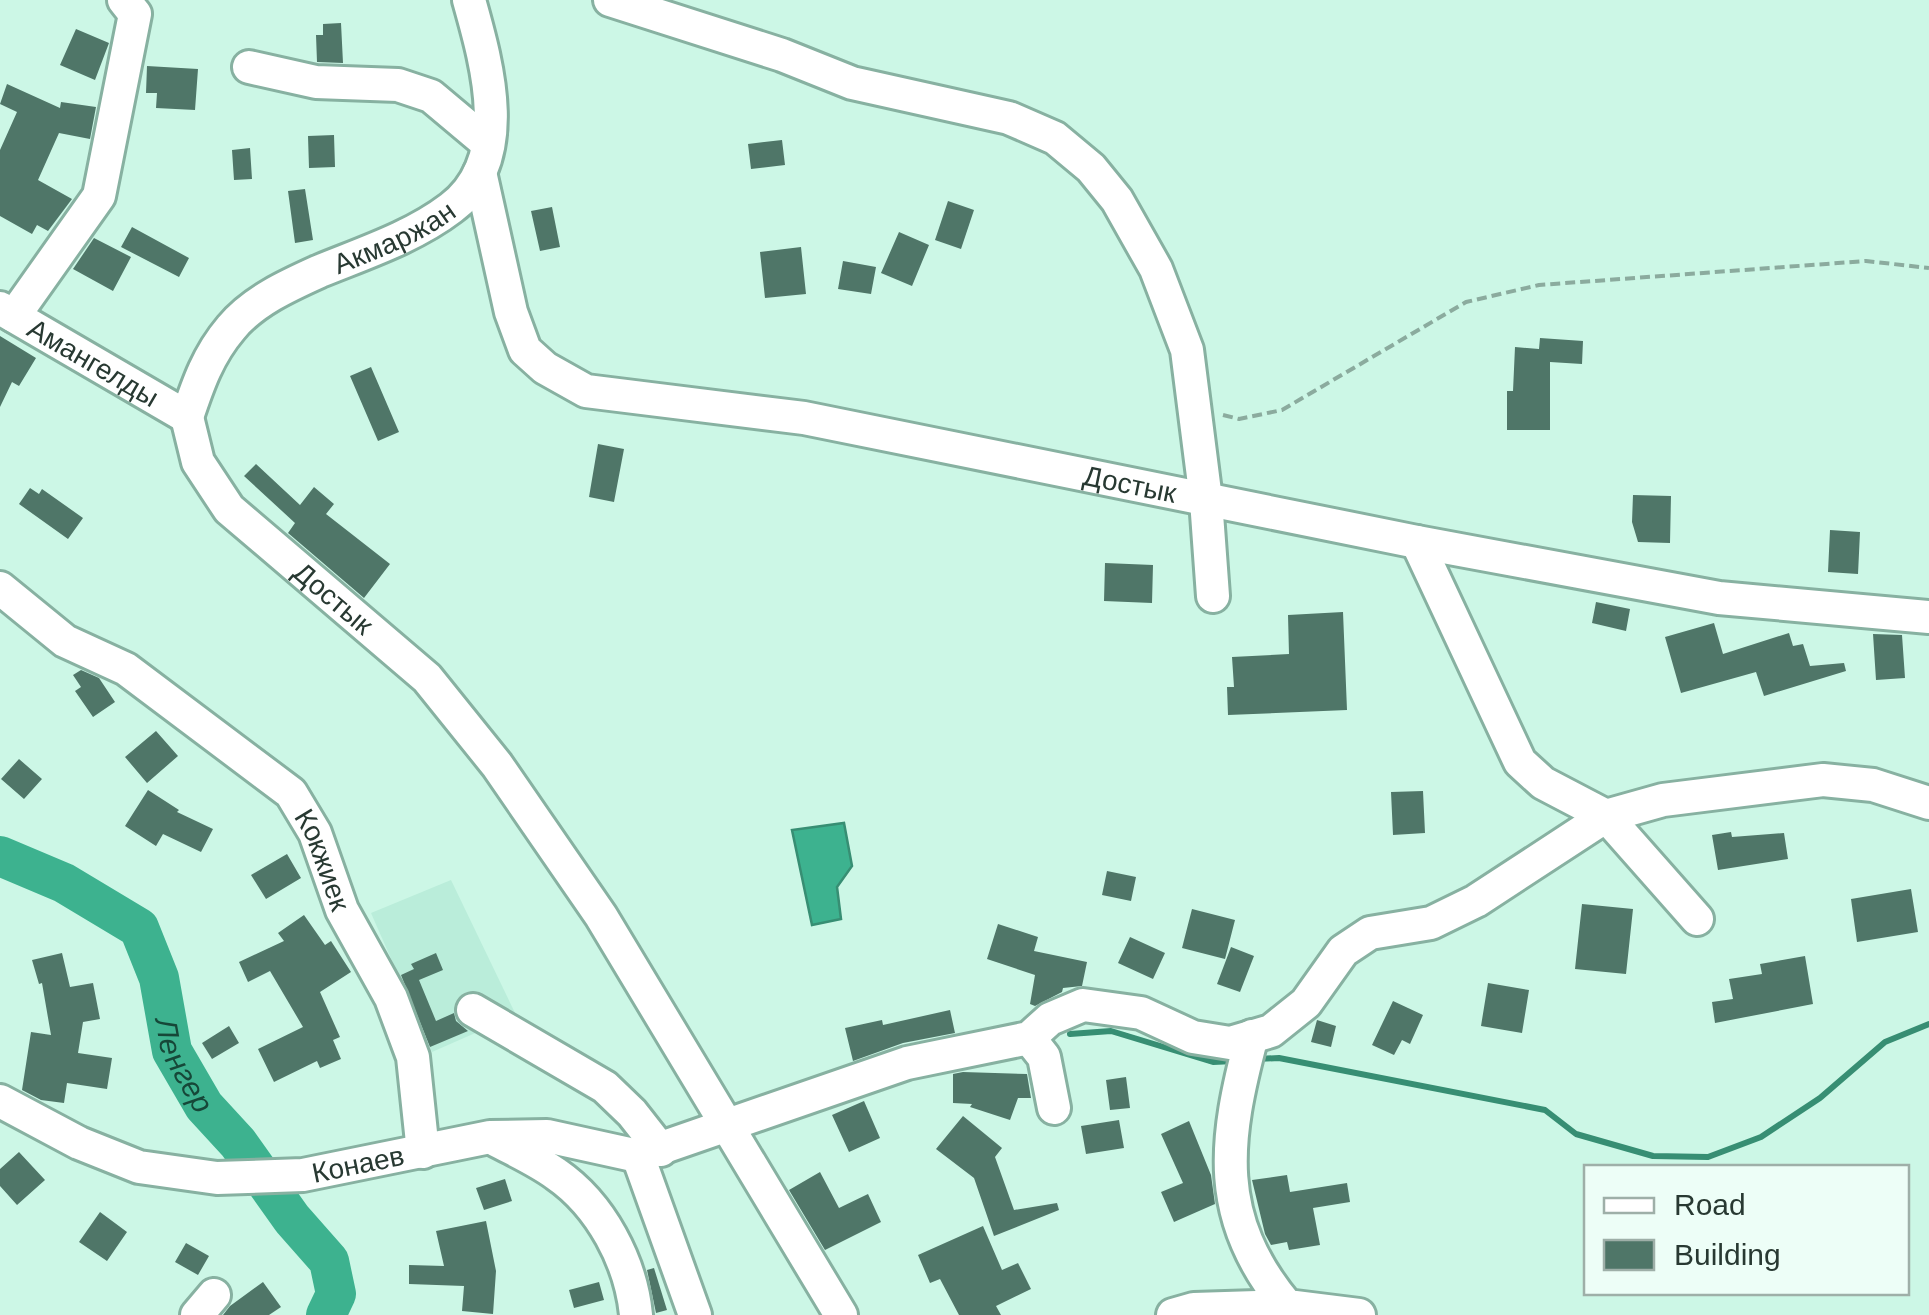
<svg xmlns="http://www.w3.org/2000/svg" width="1929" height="1315" viewBox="0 0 1929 1315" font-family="Helvetica,sans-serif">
  <rect width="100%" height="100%" fill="#ccf7e6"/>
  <!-- built -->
  <path fill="#baedda" d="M451,880L516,1015L432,1052L371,913Z"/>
  <!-- water -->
  <path fill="#3db28f" stroke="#378e73" stroke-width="2.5" d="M844,823L852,866L837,887L841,919L812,925L792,830Z"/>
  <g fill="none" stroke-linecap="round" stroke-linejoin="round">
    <!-- stream -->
    <path stroke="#378e73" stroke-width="6" d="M1070,1034L1111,1031L1213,1062L1234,1061
      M1256,1059L1279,1058L1545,1110L1576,1134L1653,1156L1708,1157L1761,1137L1820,1098L1885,1042L1929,1024"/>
    <!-- river -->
    <path stroke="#3db28f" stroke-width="40" id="s1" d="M0,856L64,883L139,928L159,978L172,1051L204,1106L238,1143L292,1219L329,1261L336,1294L326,1315"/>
  </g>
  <!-- building -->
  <path fill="#4f7668" d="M341,23L343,63L317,62L316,35H323V24Z
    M76,29L109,43L95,80L60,65Z
    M147,66L198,69L195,110L156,108L157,93H146Z
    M7,84L60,108L61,102L96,107L90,139L59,133L38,180L72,199L48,231L37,225L32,234L0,216V150L17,112L0,104Z
    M334,135L335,167L309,168L308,136Z
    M782,140L785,165L751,169L748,144Z
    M250,148L252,179L234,180L232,150Z
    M305,189L313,240L295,243L288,191Z
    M948,201L974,210L961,249L935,240Z
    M552,207L560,247L540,251L531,211Z
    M132,227L189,258L179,277L121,247Z
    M899,232L929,245L912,286L881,273Z
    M94,238L131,257L113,291L73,269Z
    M801,247L806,294L765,298L760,252Z
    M843,261L876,267L871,294L838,289Z
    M0,336L36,358L19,386L12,382L0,407Z
    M1540,338L1583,341L1582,364L1550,362V430H1507V391H1513L1515,347L1539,349Z
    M371,367L399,432L378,441L350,376Z
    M598,444L624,449L614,502L589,497Z
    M256,464L300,505L314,487L334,504L326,514L390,564L364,598L288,533L295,523L244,476Z
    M30,488L39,494L42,489L83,518L68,539L19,504Z
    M1633,495L1671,496L1670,543L1638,542L1632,522Z
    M1830,530L1860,532L1858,574L1828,572Z
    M1105,563L1153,565L1152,603L1104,601Z
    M1596,602L1630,609L1626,631L1592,623Z
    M1343,612L1347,710L1228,715L1227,687H1234L1232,657L1289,654L1288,615Z
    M1714,623L1723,654L1789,633L1793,646L1803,644L1810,666L1844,663L1846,671L1764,696L1756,672L1681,693L1665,637Z
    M1873,634L1902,635L1905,678L1876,680Z
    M81,670L99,678L115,702L93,717L75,691L81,687L73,675Z
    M156,731L178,756L147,783L125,757Z
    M19,759L42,779L24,799L1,779Z
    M148,790L179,810L177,812L213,829L201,852L163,834L156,846L125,826Z
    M1423,791L1425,833L1393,835L1391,792Z
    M1731,832L1732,837L1784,833L1788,859L1718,870L1712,835Z
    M287,854L301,878L266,899L251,875Z
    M1107,871L1136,877L1131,901L1102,895Z
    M1911,889L1918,932L1857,942L1851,899Z
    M1582,904L1633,909L1626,974L1575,969Z
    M1192,909L1235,920L1225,959L1182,948Z
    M304,915L325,945L331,941L351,972L320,992L340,1037L333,1040L341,1059L320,1068L317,1061L274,1082L258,1049L303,1027L270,971L248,982L239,962L284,941L278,933Z
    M998,924L1038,937L1034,951L1087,962L1082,986L1063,988L1062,992L1035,1006L1030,1004L1035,975L987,959Z
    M1130,937L1165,953L1153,979L1118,963Z
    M1231,947L1254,956L1240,992L1217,984Z
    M62,953L70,987L93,983L100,1019L83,1022L78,1053L112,1058L107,1089L67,1083L64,1103L41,1100L22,1090L31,1032L51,1035L42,983L39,984L32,960Z
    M436,953L443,970L419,980L436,1021L454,1013L456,1021L468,1031L430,1047L401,975L414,969L411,964Z
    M1805,956L1813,1004L1715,1023L1712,1002L1733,999L1729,979L1762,974L1760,964Z
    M1488,983L1529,990L1522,1033L1481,1026Z
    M1393,1001L1423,1015L1410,1044L1402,1040L1394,1055L1372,1045Z
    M950,1010L955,1033L903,1043L853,1061L845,1028L882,1020L883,1025Z
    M1317,1020L1336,1026L1331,1047L1311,1042Z
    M229,1026L239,1043L212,1059L202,1043Z
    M963,1072L1027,1074L1031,1098H1018L1010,1120L970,1107L972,1104L953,1103V1074Z
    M1126,1077L1130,1108L1110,1110L1106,1080Z
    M864,1101L880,1138L849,1152L832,1115Z
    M963,1116L1002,1148L995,1157L1014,1210L1057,1203L1059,1210L994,1236L974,1178L936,1149Z
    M1119,1120L1124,1148L1086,1154L1081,1126Z
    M1189,1121L1211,1175L1215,1204L1174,1222L1161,1192L1183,1183L1161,1134Z
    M19,1152L45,1180L17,1205L0,1186V1169Z
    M820,1172L839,1208L868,1194L881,1222L825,1250L789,1190Z
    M1287,1175L1290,1192L1347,1183L1350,1202L1313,1208L1320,1245L1289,1250L1287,1242L1271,1245L1265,1234L1252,1180Z
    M505,1179L512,1201L484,1210L476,1188Z
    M100,1212L127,1232L107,1261L79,1242Z
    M486,1221L496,1271L493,1314L462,1311L464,1286L409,1284V1265L444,1266L436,1231Z
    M983,1226L1002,1270L1018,1263L1031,1289L996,1306L1001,1315H959L940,1279L930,1283L918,1255Z
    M186,1243L209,1256L198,1275L175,1262Z
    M654,1268L667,1310L656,1313L647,1270Z
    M263,1282L281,1307L269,1315H223L230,1306Z
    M599,1282L604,1300L574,1308L569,1290Z"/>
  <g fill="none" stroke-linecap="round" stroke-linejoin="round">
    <defs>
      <g id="minor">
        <path d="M610,0L782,55L852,83L1009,118L1055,138L1091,168L1117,200L1156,269L1187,350L1206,500L1213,596"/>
        <path d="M249,67L316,82L398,85L431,96L487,143"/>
        <path id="s2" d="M480,172L511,312L525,350L545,368L586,391L804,418L1417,542L1719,598L1929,617"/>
        <path id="s3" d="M0,308L187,417"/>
        <path d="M14,316L99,196L135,14L124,0"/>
        <path id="s4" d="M187,417L198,462L229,509L427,678L497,765L601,916L841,1315"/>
        <path id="s5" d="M187,417C198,384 208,355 231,328C253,301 289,285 320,271C364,253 413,237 451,208C515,160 487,64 469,0"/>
        <path d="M1417,542L1520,762L1543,783L1606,816L1697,919"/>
        <path id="s6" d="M0,588L65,641L126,669L291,793L315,833L342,910L391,998L413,1057L423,1152"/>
        <path d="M473,1010L605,1087L632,1113L661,1150"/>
        <path d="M1252,1036C1224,1140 1213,1218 1287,1306L1359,1315"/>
        <path d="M1029,1038L1044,1057L1054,1108"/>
        <path id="s7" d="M0,1101L79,1143L139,1167L217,1178L303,1175L490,1137L547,1136L638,1156L907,1063L1029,1038L1050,1019L1083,1005L1141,1013L1193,1037L1230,1043L1271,1031L1306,1003L1343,951L1370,933L1431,923L1476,901L1606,816L1663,800L1823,780L1873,785L1929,803"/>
        <path d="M494,1139C514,1150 537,1160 556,1174C601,1205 631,1262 636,1315"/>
        <path d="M638,1156L695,1315"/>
        <path d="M197,1315L214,1295"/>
        <path d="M1173,1315L1194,1309L1287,1306"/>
      </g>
    </defs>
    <!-- minor casing -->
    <use href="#minor" stroke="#87b1a1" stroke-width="38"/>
    <!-- path -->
    <path stroke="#8bab9e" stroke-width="4" stroke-dasharray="10 5" stroke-linecap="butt" d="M1223,415L1239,419L1282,410L1466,302L1539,285L1866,261L1929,268"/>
    <!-- minor -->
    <use href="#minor" stroke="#fff" stroke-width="32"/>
  </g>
  <g text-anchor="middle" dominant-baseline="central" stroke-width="10" stroke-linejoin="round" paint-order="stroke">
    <!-- street labels -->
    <g font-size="28" fill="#283932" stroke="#edfef7">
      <text stroke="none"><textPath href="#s5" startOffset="288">Акмаржан</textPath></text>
      <text stroke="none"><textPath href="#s3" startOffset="108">Амангелды</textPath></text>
      <text stroke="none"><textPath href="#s2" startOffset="810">Достык</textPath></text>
      <text stroke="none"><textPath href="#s4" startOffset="240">Достык</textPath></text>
      <text stroke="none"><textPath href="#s6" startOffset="432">Кокжиек</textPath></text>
      <text stroke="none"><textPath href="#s7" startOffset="375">Конаев</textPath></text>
    </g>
    <!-- water labels -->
    <g font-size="30" font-style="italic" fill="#164738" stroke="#edfef7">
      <text stroke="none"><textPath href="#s1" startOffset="302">Ленгер</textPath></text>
    </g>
  </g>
  <!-- legend -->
  <rect x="1584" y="1165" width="325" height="130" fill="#edfef7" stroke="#9eafa8" stroke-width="2.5"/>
  <rect x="1604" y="1198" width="50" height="15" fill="#ffffff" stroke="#9eafa8" stroke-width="2.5"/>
  <text x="1674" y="1215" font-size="30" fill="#283932">Road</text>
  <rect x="1604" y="1240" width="50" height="30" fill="#4f7668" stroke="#9eafa8" stroke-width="2.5"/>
  <text x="1674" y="1265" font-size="30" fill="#283932">Building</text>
</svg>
